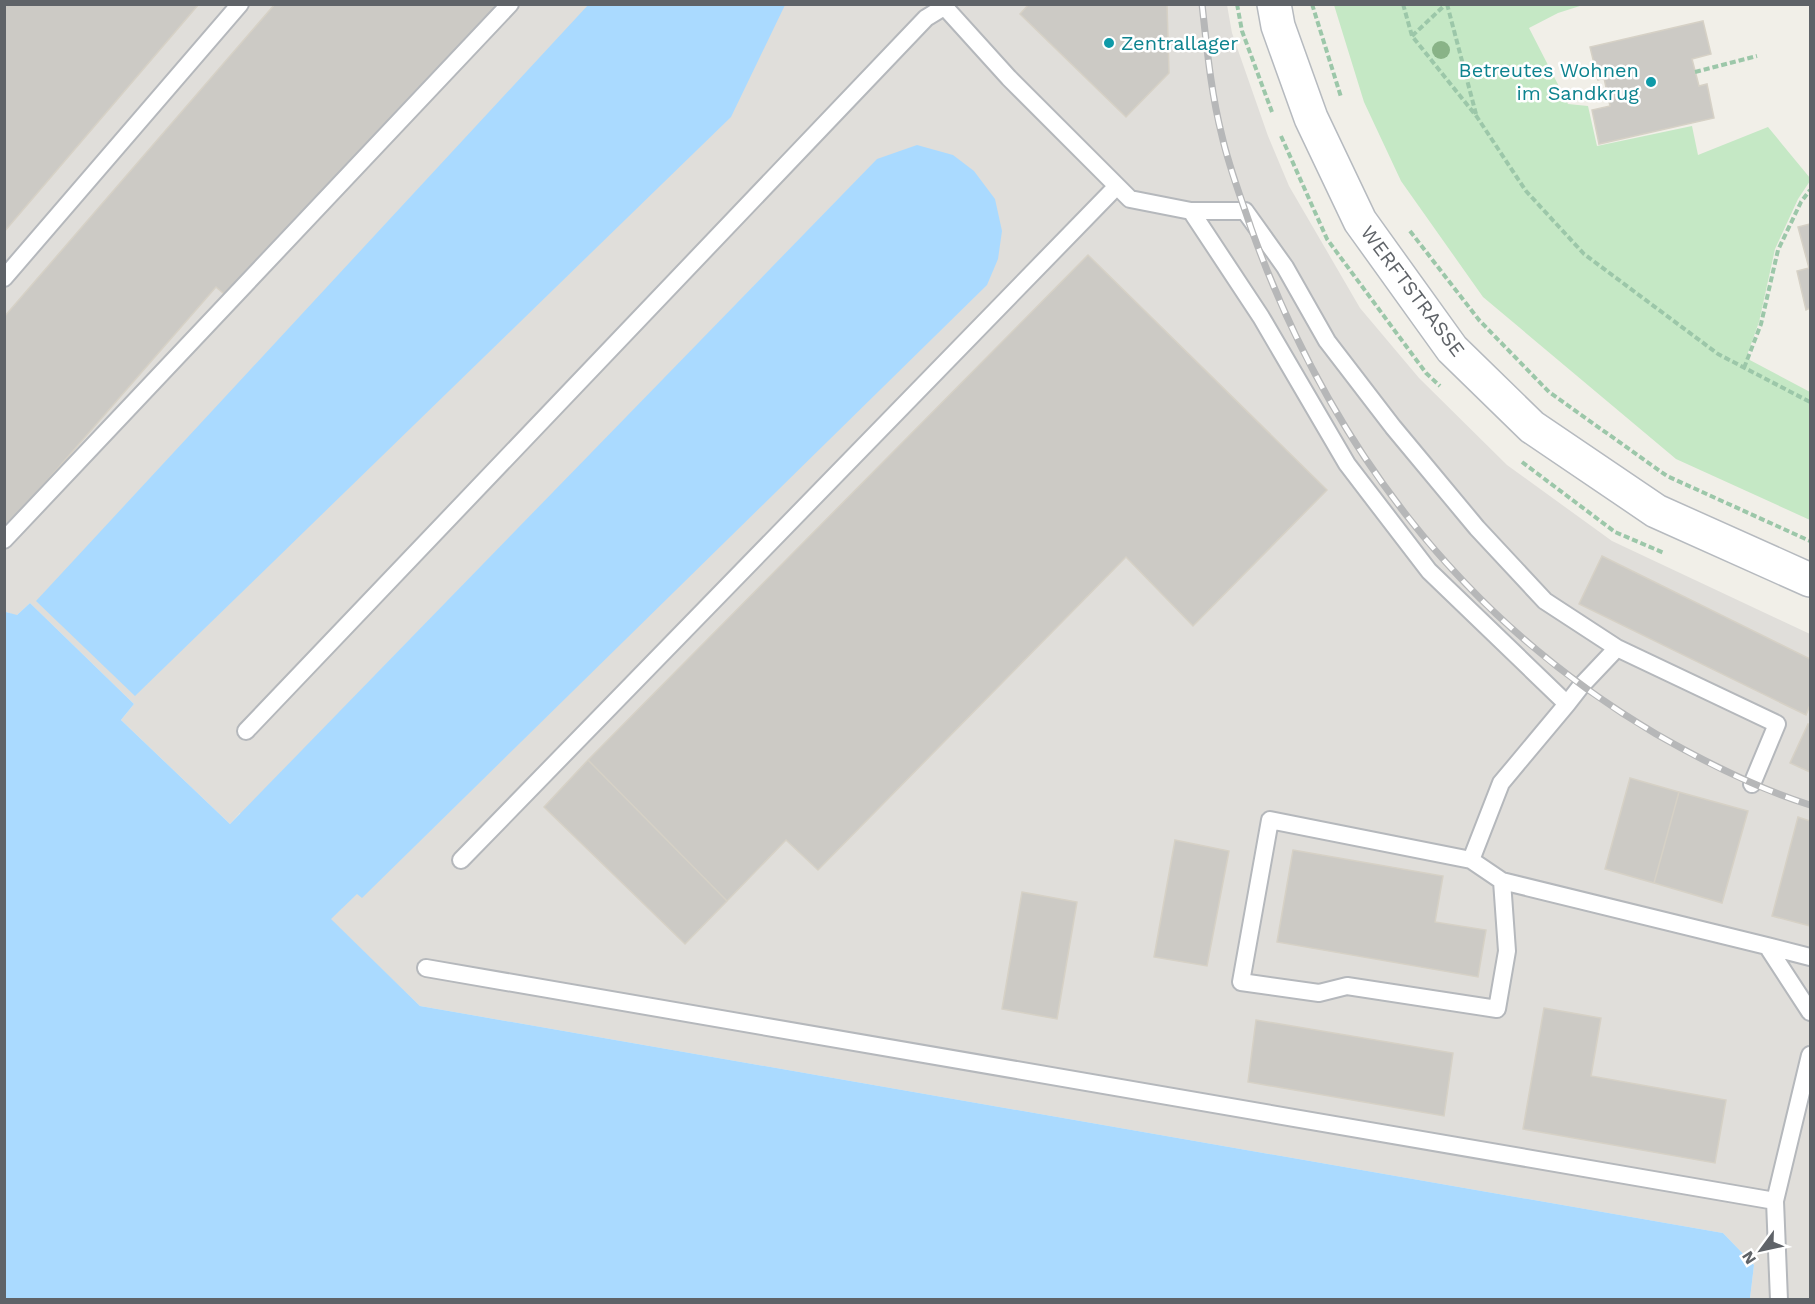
<svg xmlns="http://www.w3.org/2000/svg" width="1815" height="1304" viewBox="0 0 1815 1304" font-family="'Work Sans',sans-serif">
  <rect width="100%" height="100%" fill="#f1efe8"/>
  <!-- industrial -->
  <path fill="#e0deda" d="M5,5H1227L1232,33L1268,136L1289,186L1360,308L1419,378L1507,465L1612,541L1810,634V1299H1750L1754,1265L1723,1233L420,1006L330,919L342,908L240,813L230,824L121,720L134,704L30,603L16,616L7,612L5,613Z"/>
  <!-- green -->
  <path fill="#c5e8c5" d="M1334,5H1583L1558,13L1529,28L1568,104L1588,106L1597,146L1692,126L1698,155L1768,127L1810,178V181L1798,199L1775,249L1759,322L1746,358L1810,392V520L1676,459L1483,297L1401,181L1364,102Z"/>
  <!-- water -->
  <path fill="#aadaff" d="M589,4L785,5L731,117L135,696L36,601Z
    M917,145L953,155L974,171L995,199L1002,231L998,259L987,285L362,898L357,894L331,919L420,1006L1723,1233L1754,1265L1750,1299H5V613L6,612L17,615L30,603L134,704L121,720L230,824L877,159Z"/>
  <!-- building -->
  <path fill="#cccac5" stroke="#d6d1c6" stroke-width="1.5" d="M4,4H199L4,232Z
    M275,4H499L376,145L370,140L231,300L216,287L4,530V317Z
    M1167,4L1169,73L1126,117L1020,14L1029,4Z
    M1703,21L1711,54L1692,59L1699,86L1707,84L1714,118L1599,144L1592,110L1610,106L1604,78L1598,80L1590,47Z
    M1810,224V308L1806,310L1797,271L1809,268L1798,227Z
    M1088,255L1327,490L1193,626L1126,557L818,870L786,840L727,901L588,760Z
    M1602,556L1810,659V705L1806,715L1579,604Z
    M1808,724L1810,725V772L1790,763Z
    M588,760L727,901L685,944L544,807Z
    M1630,778L1679,792L1654,883L1605,869Z
    M1679,792L1748,811L1722,903L1654,883Z
    M1798,817L1810,821V926L1772,916Z
    M1175,840L1229,851L1207,966L1154,957Z
    M1293,850L1443,876L1435,922L1486,930L1478,977L1277,942Z
    M1022,892L1077,902L1057,1019L1002,1009Z
    M1544,1008L1601,1018L1591,1076L1726,1100L1715,1163L1523,1129Z
    M1256,1020L1453,1053L1444,1116L1248,1082Z"/>
  <g fill="none" stroke-linecap="round" stroke-linejoin="round">
    <defs>
      <path id="lane" d="M942,4L1009,78L1130,199L1191,211L1261,317L1347,464L1429,571L1567,704L1501,783L1471,860
        M1191,211H1245L1285,267L1327,341L1393,427L1477,528L1545,601L1617,648L1581,686L1567,704
        M4,278L240,4
        M4,540L510,4
        M1617,648L1777,724L1752,784
        M246,731L926,18L944,7
        M461,860L1117,186
        M1502,881L1507,951L1497,1009L1347,986L1319,993L1241,982L1270,820L1471,860L1502,881L1767,946L1810,1012
        M1767,946L1810,957
        M426,968L1775,1201
        M1779,1300L1775,1201L1810,1055"/>
      <path id="secondary" d="M1274,4L1278,26L1311,118L1360,221L1452,349L1532,427L1656,511L1810,580"/>
    </defs>
    <!-- lane casing -->
    <use href="#lane" stroke="#b5b8bc" stroke-width="20"/>
    <!-- secondary casing -->
    <use href="#secondary" stroke="#b6babf" stroke-width="36"/>
    <!-- path -->
    <path stroke="#9cc7a9" stroke-width="4" stroke-dasharray="6 3" stroke-linecap="butt" d="M1237,4L1242,31L1272,112
      M1312,4L1341,97
      M1403,4L1412,36L1477,117L1526,191L1584,254L1718,354L1810,402
      M1447,4L1476,114
      M1412,36L1446,4
      M1695,72L1757,56
      M1281,136L1327,239L1426,373L1440,386
      M1410,231L1479,320L1549,392L1667,476L1810,541
      M1744,368L1761,324L1778,250L1801,202L1810,190
      M1522,462L1615,532L1664,553"/>
    <!-- lane -->
    <use href="#lane" stroke="#fff" stroke-width="16"/>
    <!-- secondary -->
    <use href="#secondary" stroke="#fff" stroke-width="33"/>
    <defs>
      <path id="rail" d="M1202,4C1207,49 1211,93 1222,136C1229,167 1241,198 1251,228C1327,441 1459,618 1656,734C1705,762 1756,788 1810,805"/>
    </defs>
    <!-- rail casing -->
    <use href="#rail" stroke="#b6b7b8" stroke-width="7"/>
    <!-- rail -->
    <use href="#rail" stroke="#fff" stroke-width="4.5" stroke-dasharray="14" stroke-linecap="butt"/>
  </g>
  <!-- trees -->
  <circle fill="#89b387" cx="1441" cy="50" r="9"/>
  <!-- markers -->
  <g fill="#0f9aa8" stroke="#fff" stroke-width="2">
    <circle cx="1109" cy="43" r="6"/>
    <circle cx="1651" cy="82" r="6"/>
  </g>
  <g text-anchor="middle" dominant-baseline="central" stroke-width="5" stroke-linejoin="round" paint-order="stroke">
    <!-- culture labels -->
    <g font-size="20" fill="#0d838f" stroke="#fff" text-anchor="start">
      <text x="1121" y="43">Zentrallager</text>
      <text x="1639" y="70" text-anchor="end">Betreutes Wohnen<tspan x="1639" dy="23">im Sandkrug</tspan></text>
    </g>
    <!-- street labels -->
    <g font-size="20" fill="#5f6368" stroke="#fff">
      <text transform="translate(1413 291) rotate(53)">WERFTSTRASSE</text>
    </g>
  </g>
  <!-- border -->
  <rect width="1815" height="1304" fill="none" stroke="#5f6368" stroke-width="12"/>
  <!-- north arrow -->
  <g transform="translate(1761 1250) rotate(237)" stroke="#ffffff" stroke-width="4.5" paint-order="stroke">
  <path d="M0-4.5L10 22L0 15L-10 22Z" fill="#5f6368"/>
  <text y="-9" font-size="16" font-weight="bold" text-anchor="middle" fill="#5f6368">N</text>
  </g>
</svg>
